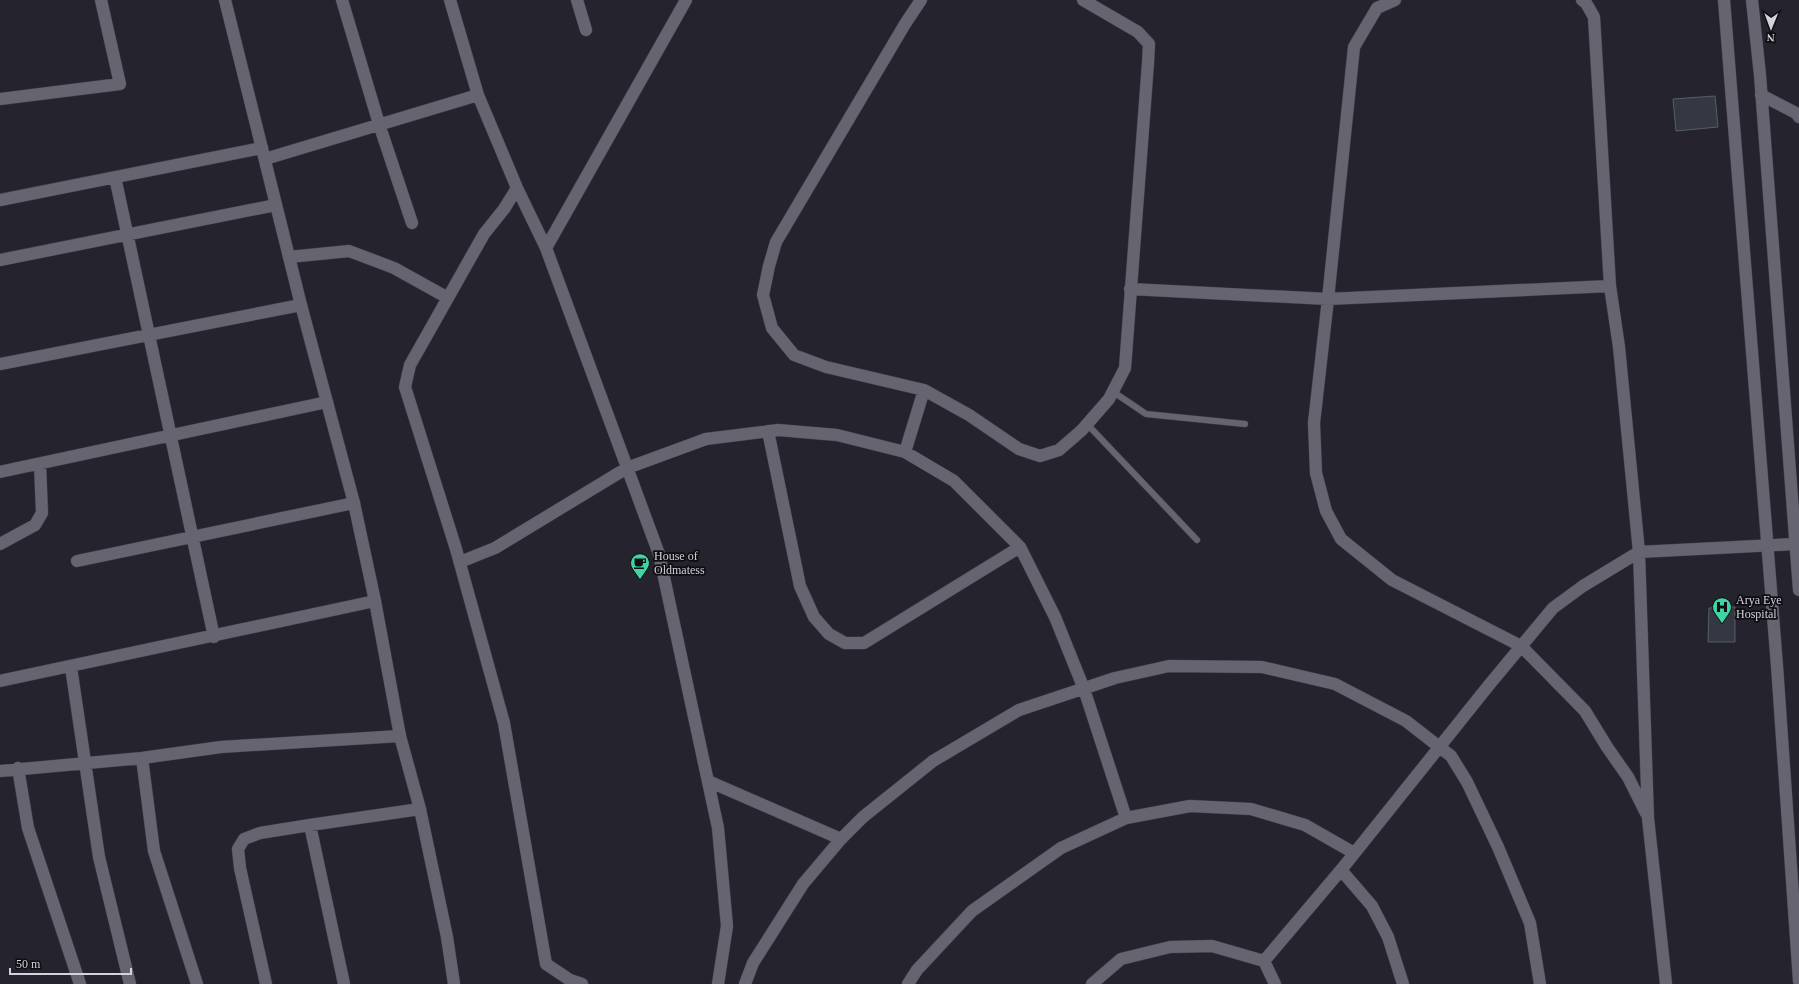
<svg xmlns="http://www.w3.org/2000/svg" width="1799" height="984" viewBox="0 0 1799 984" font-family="Georgia,serif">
  <rect width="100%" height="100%" fill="#25232e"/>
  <!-- building -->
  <path fill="#333843" stroke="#585d6a" d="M1715,96L1718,127L1676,131L1673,99Z
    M1735,607V642H1708L1709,608Z"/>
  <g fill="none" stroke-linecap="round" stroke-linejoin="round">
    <defs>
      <path id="service" d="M1112,391L1146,414L1245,424
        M1087,424L1197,540"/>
      <path id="minor" d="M342,0L379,124L412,223
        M450,0L478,95L517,188L546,248L659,554L718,828L727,926L718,984
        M577,0L586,30
        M921,0L905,24L776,242L769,266L763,295L772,328L794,355L826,367L924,390L969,415L1019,449L1040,456L1059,450L1082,430L1109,399L1125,368L1148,63L1149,44L1138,32L1083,0
        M1395,0L1377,8L1354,47L1328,299L1314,423L1316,473L1326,511L1341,539L1392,580L1521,646L1585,711L1607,747L1628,777L1646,813
        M1582,0L1586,3L1594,17L1610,286L1619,347L1639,552L1648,818L1666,984
        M0,99L120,84L101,0
        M265,159L478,95
        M115,177L214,637
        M517,188L504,209L484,234L410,365L405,387L456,549L504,723L546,964L570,980L582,984
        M0,200L262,148
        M546,248L686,0
        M289,257L349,251L394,268L448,298
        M0,260L276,205
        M1130,289L1328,299L1610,286
        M0,364L301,305
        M768,431L800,586L814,617L829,634L845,643H864L1020,547
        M905,452L924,390
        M0,472L327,402
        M0,544L35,525L42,513L40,464
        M77,561L354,503
        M460,562L495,548L627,468L706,439L778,430L837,435L905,452L954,481L1020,547L1055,617L1084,689L1126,818
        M71,667L99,857L130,984
        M0,681L375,601
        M142,758L154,851L197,984
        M18,768L28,828L80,984
        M0,771L142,758L221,747L400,736
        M708,781L841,839
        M310,825L344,984
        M1341,870L1372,906L1388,937L1403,984
        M1264,961L1341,870L1489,685L1553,608L1583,586L1639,552L1795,544
        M266,984L240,868L238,849L244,839L260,833L310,825L420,809
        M745,984L753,963L803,884L841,839L863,817L933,761L1019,710L1115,678L1169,666L1262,667L1335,684L1406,721L1451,756L1467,782L1498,847L1530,923L1540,984
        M908,984L917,970L972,911L1061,848L1126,818L1190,806L1251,809L1305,825L1354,853
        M1092,984L1121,959L1170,947L1212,946L1264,961L1275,984"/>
      <path id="tertiary" d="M225,0L301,305L354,503L375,601L400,736L420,809L447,937L454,984
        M1724,0L1777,666L1799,981
        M1752,0L1760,75L1799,590
        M1761,95L1796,113L1799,117"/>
    </defs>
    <!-- service casing -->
    <use href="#service" stroke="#413f49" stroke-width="7"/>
    <!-- minor casing -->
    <use href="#minor" stroke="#413f49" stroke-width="13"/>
    <!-- tertiary casing -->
    <use href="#tertiary" stroke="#413f49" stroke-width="13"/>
    <!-- service -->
    <use href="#service" stroke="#666471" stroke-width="6"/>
    <!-- minor -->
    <use href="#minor" stroke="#666471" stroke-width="12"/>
    <!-- tertiary -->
    <use href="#tertiary" stroke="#666471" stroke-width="12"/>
  </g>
  <!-- icons -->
  <defs>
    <symbol id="cafe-pin" viewBox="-11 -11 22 30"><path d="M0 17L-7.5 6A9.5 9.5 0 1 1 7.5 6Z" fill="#3ed4a3" stroke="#0e0d12"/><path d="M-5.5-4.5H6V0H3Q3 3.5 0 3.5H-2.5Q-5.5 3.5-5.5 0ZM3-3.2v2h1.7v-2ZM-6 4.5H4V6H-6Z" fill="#111"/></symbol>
    <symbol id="hospital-pin" viewBox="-11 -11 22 30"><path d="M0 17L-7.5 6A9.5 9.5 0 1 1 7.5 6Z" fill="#3ed4a3" stroke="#0e0d12"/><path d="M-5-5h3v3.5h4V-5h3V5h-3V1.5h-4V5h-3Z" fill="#111"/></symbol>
  </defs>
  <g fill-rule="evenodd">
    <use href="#cafe-pin" x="629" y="552" width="22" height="30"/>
    <use href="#hospital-pin" x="1711" y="596" width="22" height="30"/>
  </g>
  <g text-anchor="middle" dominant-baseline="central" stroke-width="3.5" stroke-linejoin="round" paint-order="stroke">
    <!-- poi labels -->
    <g font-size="12" fill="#d4d2da" stroke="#0e0d12" text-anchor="start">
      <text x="654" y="556">House of<tspan x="654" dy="14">Oldmatess</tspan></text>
      <text x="1736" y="600">Arya Eye<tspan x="1736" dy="14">Hospital</tspan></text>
    </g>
  </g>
  <!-- north arrow -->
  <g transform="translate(1771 28) rotate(181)" stroke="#0e0d12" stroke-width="3" paint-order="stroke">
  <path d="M0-3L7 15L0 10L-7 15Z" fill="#d4d2da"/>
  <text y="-6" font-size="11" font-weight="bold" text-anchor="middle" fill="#d4d2da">N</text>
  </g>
  <!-- scale -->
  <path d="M10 968v6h121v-6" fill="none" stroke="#d4d2da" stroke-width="2"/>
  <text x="16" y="968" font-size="12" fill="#d4d2da" stroke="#0e0d12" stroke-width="3" paint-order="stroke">50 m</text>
</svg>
